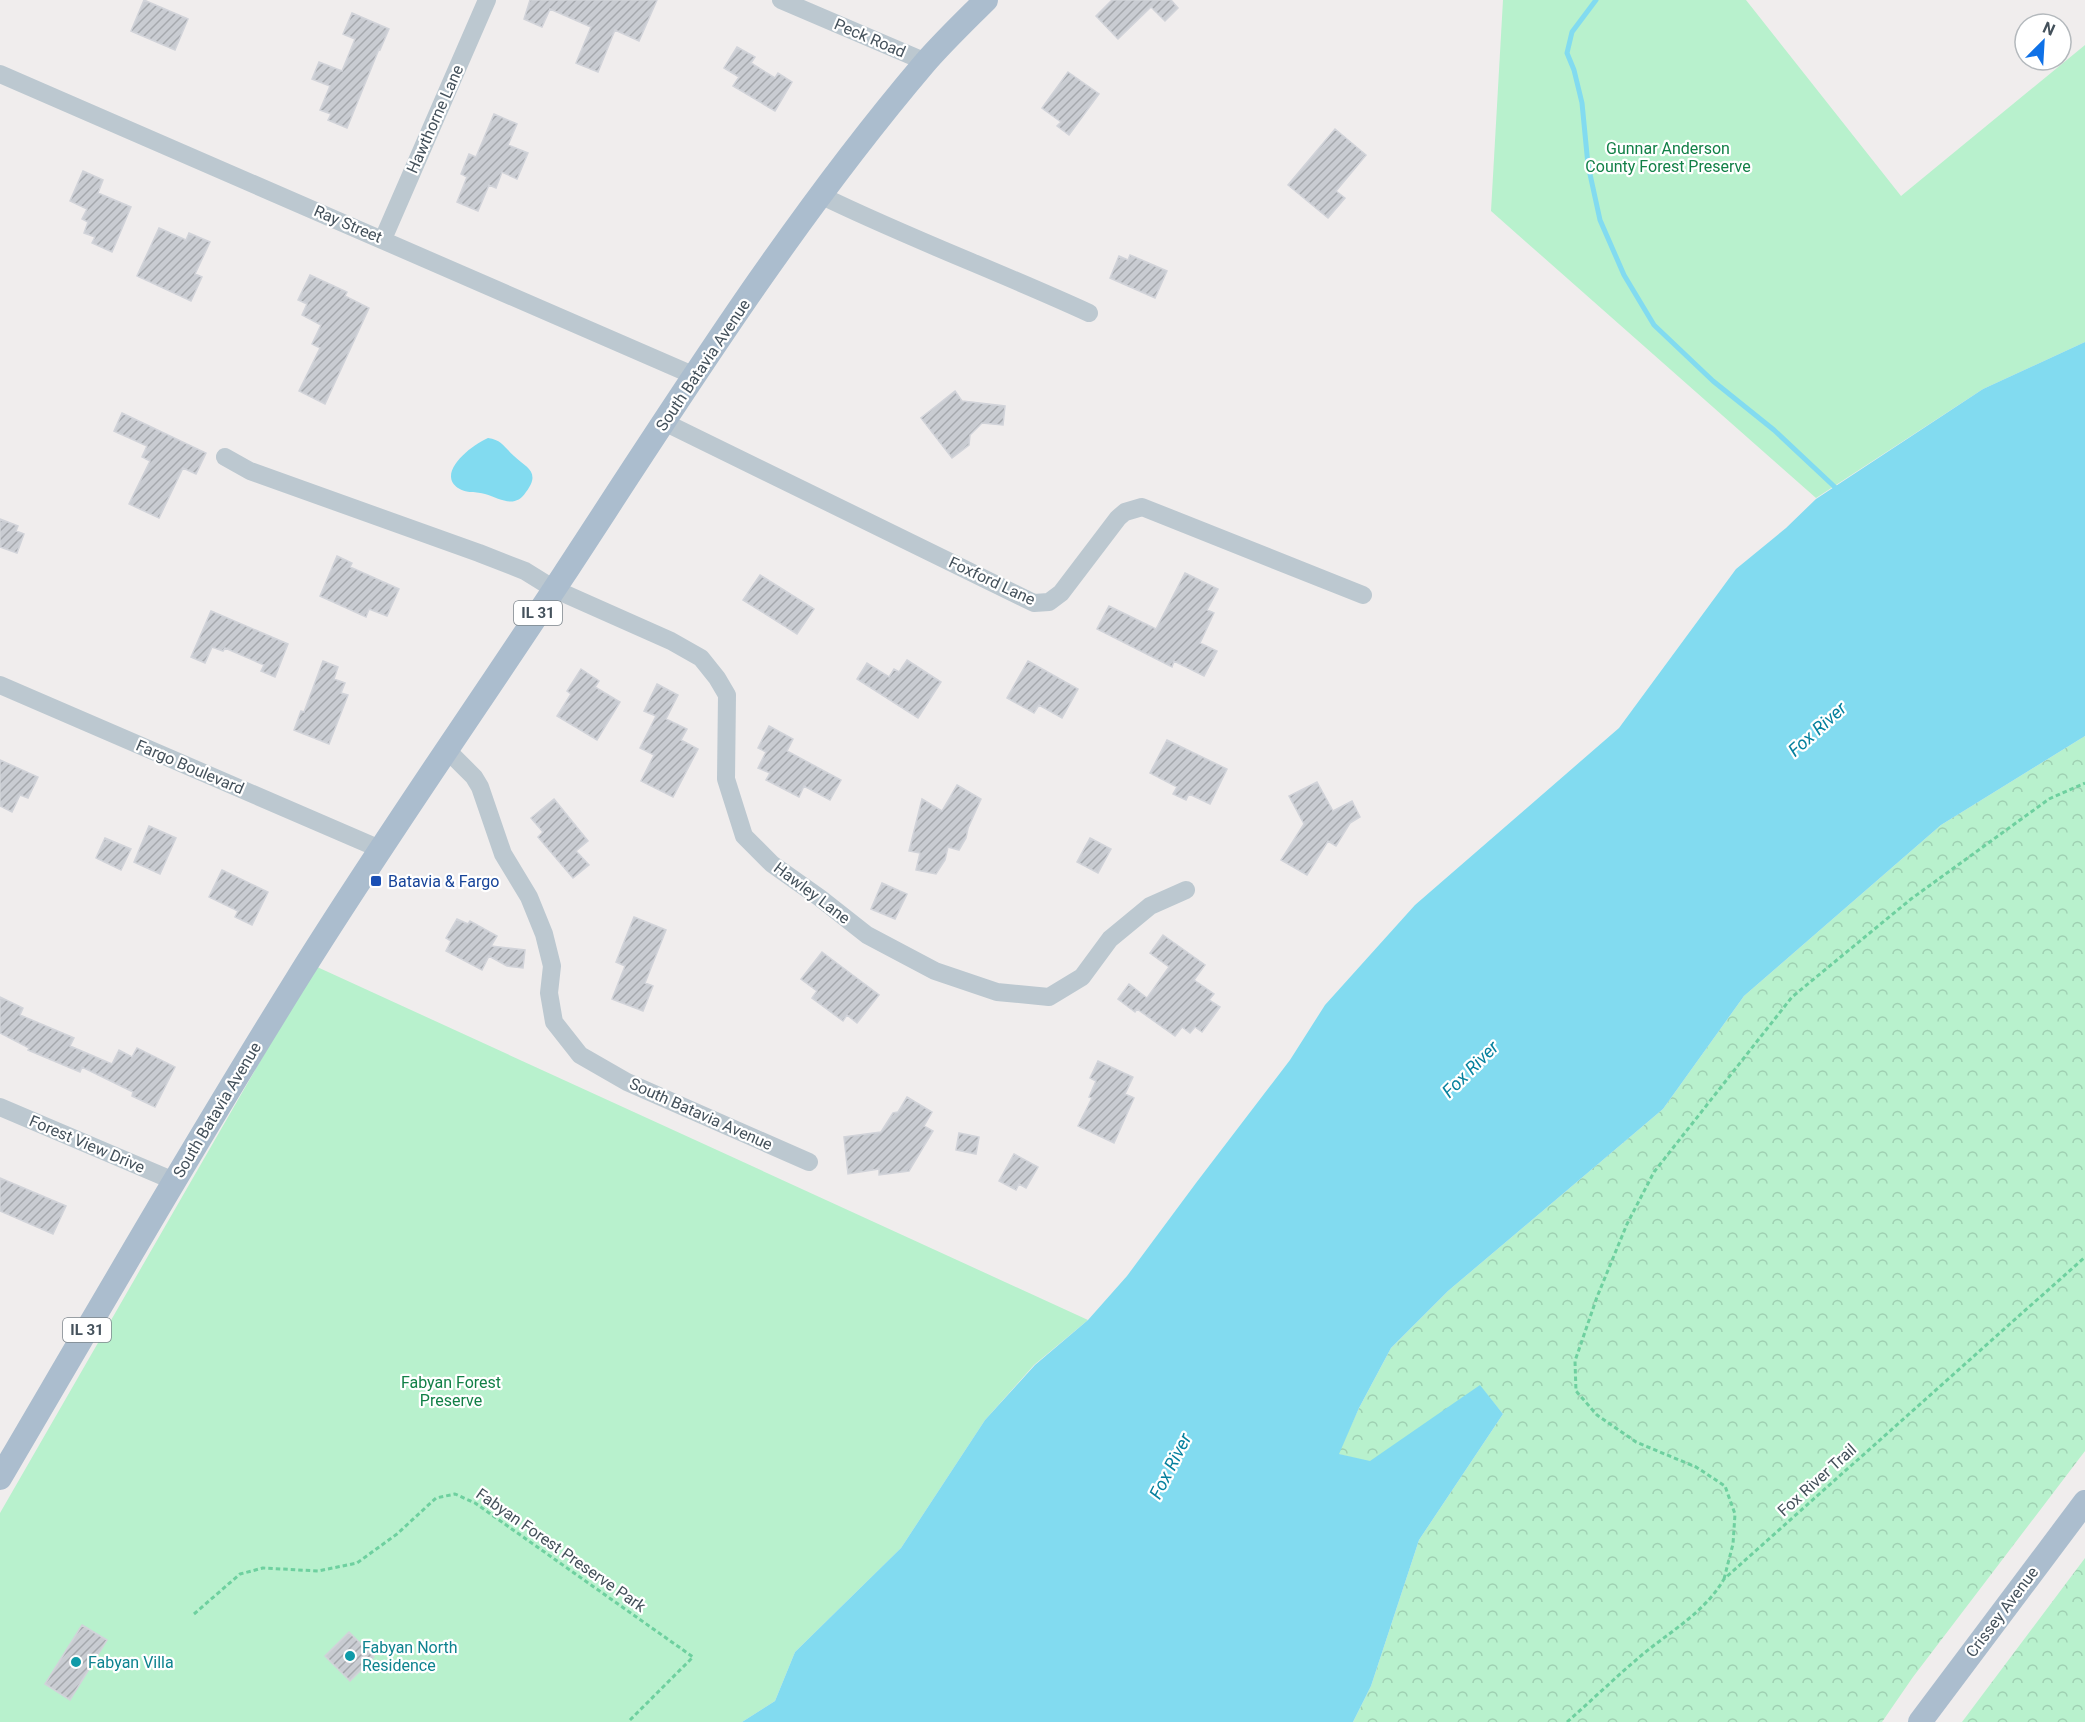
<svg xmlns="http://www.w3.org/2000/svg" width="2085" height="1722" viewBox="0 0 2085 1722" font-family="Roboto,sans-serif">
  <defs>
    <pattern id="forest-crowns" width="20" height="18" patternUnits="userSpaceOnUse" patternTransform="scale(1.5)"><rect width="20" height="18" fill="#b8f1cd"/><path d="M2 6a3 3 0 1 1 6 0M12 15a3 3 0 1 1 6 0" fill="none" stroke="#9fd0b2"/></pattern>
    <pattern id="building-hatch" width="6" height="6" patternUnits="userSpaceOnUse" patternTransform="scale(1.5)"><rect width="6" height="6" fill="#c9ccd2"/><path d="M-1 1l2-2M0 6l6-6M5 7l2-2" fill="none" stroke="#a5a8ad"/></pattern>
  </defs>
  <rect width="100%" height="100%" fill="#f0eded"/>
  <!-- green -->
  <path fill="#b8f1cd" d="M1503,0H1746L1901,196L2085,45V342L1983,389L1816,498L1491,211Z
    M315,966L1088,1320L1034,1365L985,1420L901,1548L795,1652L775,1701L742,1722H0V1513Z"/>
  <!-- forest -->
  <path fill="url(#forest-crowns)" d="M2085,736V1451L1913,1677L1882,1722H1353L1371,1686L1419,1540L1503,1414L1480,1386L1370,1462L1338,1454L1359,1408L1391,1348L1448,1291L1663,1109L1744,996L1941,825Z
    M2085,1558V1722H1962Z"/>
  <!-- water -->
  <path fill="#82dbf0" d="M2085,342V736L1941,825L1744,996L1663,1109L1448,1291L1391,1348L1359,1408L1339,1454L1370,1461L1480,1385L1503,1414L1419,1540L1371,1686L1353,1722H742L775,1701L795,1652L901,1548L985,1420L1035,1365L1088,1320L1127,1276L1196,1183L1290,1060L1325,1005L1415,905L1619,728L1736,569L1786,528L1816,499L1983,389Z
    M488,438C502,440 504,447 514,456C527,468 541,472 526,492C515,509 501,499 485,494C477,491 466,494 458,488C435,472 475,443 488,438Z"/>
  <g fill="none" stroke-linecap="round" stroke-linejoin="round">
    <!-- stream -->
    <path stroke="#82dbf0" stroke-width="5" d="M1596,0L1572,32L1567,53L1574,70L1582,103L1588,165L1600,220L1624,275L1654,325L1713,381L1774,430L1838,490"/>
  </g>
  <!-- building -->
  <path fill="url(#building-hatch)" stroke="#d1d3d9" stroke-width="1.5" d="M144,0L188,19L175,50L131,31Z
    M530,0H657L639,41L615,30L598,72L576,63L591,27L550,9L542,27L524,19Z
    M1112,0H1171L1178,8L1165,21L1151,7L1118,39L1096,16Z
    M352,13L389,29L380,50L379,49L347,128L328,120L331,114L320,110L330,86L312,79L319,62L342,71L355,39L343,34Z
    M737,47L755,57L751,63L775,78L778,73L792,82L775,111L733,86L739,77L724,68Z
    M1068,72L1099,94L1069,135L1057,126L1061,122L1042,108Z
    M494,114L517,124L508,145L528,153L517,179L502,172L496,188L489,185L478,211L457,202L467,177L461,174L469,154L476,157Z
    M1335,129L1366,155L1336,191L1345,198L1328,218L1288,185Z
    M83,171L103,180L98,193L131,207L112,252L92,243L95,237L84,233L88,222L82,219L87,209L70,201Z
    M159,228L186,240L189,233L210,242L195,274L202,277L191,301L137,276Z
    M1130,255L1167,271L1155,298L1110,278L1119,256L1128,260Z
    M310,275L347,292L345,296L369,308L325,404L299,391L320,348L312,344L321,325L302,315L307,304L298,300Z
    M955,391L962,401L1005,406L1003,425L982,423L970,435L969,445L952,458L921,418Z
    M122,413L206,453L196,474L183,468L159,518L129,504L150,461L142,457L147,446L114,431Z
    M0,519L18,526L16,531L24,534L17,553L0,547Z
    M337,556L352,563L350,567L399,589L387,616L369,609L366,617L320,596Z
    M1185,573L1218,589L1207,610L1214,613L1200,643L1217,651L1204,676L1174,661L1172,667L1097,629L1109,606L1156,629Z
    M760,575L814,609L797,634L743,600Z
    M211,611L288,644L275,677L261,671L264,665L225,648L223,651L212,647L205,663L191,657Z
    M907,660L941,682L918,718L857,679L867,663L889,677L894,669L899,672Z
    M323,661L338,667L334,679L345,683L341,693L348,695L329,744L294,730L301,711L304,712Z
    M1028,661L1078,689L1062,718L1039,705L1034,713L1007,698Z
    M581,669L599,681L595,687L620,702L597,740L557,716L571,694L567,691Z
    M657,684L678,695L666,719L687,729L681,740L698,749L673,797L641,781L654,755L640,748L656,716L644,711Z
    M769,726L793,739L787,751L841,780L830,800L804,786L799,797L766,780L770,773L758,768L766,752L758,748Z
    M1167,740L1227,769L1210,804L1189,794L1186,800L1173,794L1177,787L1150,773Z
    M0,760L38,777L28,798L20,795L12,812L0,806Z
    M1317,782L1333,811L1352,801L1360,817L1350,823L1336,846L1328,841L1307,875L1281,860L1304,824L1289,796Z
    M957,785L981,799L968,828L966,838L959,850L948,847L945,860L936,874L916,870L920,853L909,851L922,799L942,811Z
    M554,799L588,841L576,851L589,865L573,878L538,837L543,832L531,818Z
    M149,826L176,838L160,874L134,862Z
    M105,838L131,849L121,870L96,858Z
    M1090,838L1111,849L1098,873L1077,862Z
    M222,870L268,892L252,925L235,917L238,911L209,897Z
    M882,883L907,894L895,919L871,909Z
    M634,917L666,930L645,983L653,986L643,1011L612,999L625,966L616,962Z
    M457,919L468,924L470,921L497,936L491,946L525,950L523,968L507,966L489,956L482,970L446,951L451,941L446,938Z
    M1163,935L1205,965L1194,980L1214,994L1209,1000L1220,1007L1202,1032L1195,1027L1190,1033L1182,1027L1175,1036L1137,1009L1135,1012L1118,999L1129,984L1147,998L1169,967L1150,953Z
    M822,952L879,995L857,1023L847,1015L843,1021L812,998L817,991L801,979Z
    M0,997L23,1008L20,1015L74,1038L70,1046L112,1064L119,1050L132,1057L137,1048L175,1067L155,1107L132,1096L133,1092L82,1067L80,1072L28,1050L29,1048L0,1033Z
    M1098,1061L1133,1077L1125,1094L1134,1098L1114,1143L1078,1126L1092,1098L1089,1097L1096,1081L1090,1078Z
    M907,1097L932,1112L924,1126L933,1131L909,1171L879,1175V1169L848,1174L844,1137L881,1132L893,1113L898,1112Z
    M959,1133L979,1137L976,1154L956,1150Z
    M1014,1154L1038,1167L1026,1188L1019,1184L1016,1190L999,1181Z
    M0,1178L66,1206L53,1234L0,1211Z
    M82,1625L107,1640L70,1700L45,1684Z
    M349,1632L374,1657L350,1681L325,1656Z"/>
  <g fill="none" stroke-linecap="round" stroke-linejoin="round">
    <!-- path -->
    <path stroke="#6ed09f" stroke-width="3" stroke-dasharray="4.5 3" stroke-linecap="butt" d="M1724,1579L1733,1544L1735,1514L1725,1486L1696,1467L1636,1442L1597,1415L1576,1391L1575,1361L1597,1297L1627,1224L1654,1172L1792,997L1911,899L2049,799L2085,783
      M194,1614L240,1574L263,1568L318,1571L357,1563L397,1534L436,1498L455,1494L475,1503L693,1657L628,1722
      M1567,1722C1592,1700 1617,1676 1643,1654C1671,1631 1705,1612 1724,1579L2085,1257"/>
    <!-- minor -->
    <path stroke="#bcc8d0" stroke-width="18" d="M781,0L926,62
      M0,74L695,376
      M820,195C908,238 1000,272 1089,313
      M383,239L487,0
      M664,422L1034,603L1049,602L1061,593L1118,518L1125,512L1142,507L1363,595
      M225,457L250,471L479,553L525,571L554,589L671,641L701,658L717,678L727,695L726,779L744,836L772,864L820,898L867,935L935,971L997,992L1049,997L1082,977L1110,939L1150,906L1186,890
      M0,685L380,849
      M446,749L474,777L480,787L503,854L529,897L544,934L552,966L549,993L554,1022L580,1055L627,1082L809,1162
      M0,1107L174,1181"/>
    <!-- major -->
    <path stroke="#abbdce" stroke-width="24" d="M0,1478C98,1311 195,1143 297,979C382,842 475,710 563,576C677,402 789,223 924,64C943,42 965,21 986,0
      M1920,1722L2085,1502"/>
  </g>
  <!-- markers -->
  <rect fill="#1a4fb4" stroke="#fff" stroke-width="2" x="370" y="875" width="12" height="12" rx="3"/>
  <g fill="#0f9aa8" stroke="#fff" stroke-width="2">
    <circle cx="350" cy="1656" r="6"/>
    <circle cx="76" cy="1662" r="6"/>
  </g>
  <g text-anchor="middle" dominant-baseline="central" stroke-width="4.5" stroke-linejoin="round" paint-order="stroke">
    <!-- shield labels -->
    <g fill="#fff" stroke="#7c858c" stroke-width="1.5">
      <rect x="514" y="601" width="48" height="24" rx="4.5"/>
      <rect x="63" y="1318" width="48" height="24" rx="4.5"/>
    </g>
    <g font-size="15" font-weight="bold" fill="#44515b">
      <text x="538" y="613">IL 31</text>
      <text x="87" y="1330">IL 31</text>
    </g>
    <!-- street labels -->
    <g font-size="16" fill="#44515b" stroke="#fff">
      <text transform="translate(870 38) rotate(23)">Peck Road</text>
      <text transform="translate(435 119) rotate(-66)">Hawthorne Lane</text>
      <text transform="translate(348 224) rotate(23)">Ray Street</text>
      <text transform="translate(703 365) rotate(-56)">South Batavia Avenue</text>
      <text transform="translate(992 581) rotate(25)">Foxford Lane</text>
      <text transform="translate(190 767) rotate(23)">Fargo Boulevard</text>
      <text transform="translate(812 893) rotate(37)">Hawley Lane</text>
      <text transform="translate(217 1110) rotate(-59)">South Batavia Avenue</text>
      <text transform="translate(701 1114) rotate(24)">South Batavia Avenue</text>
      <text transform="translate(87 1144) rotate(23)">Forest View Drive</text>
      <text transform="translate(1817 1480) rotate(-42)">Fox River Trail</text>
      <text transform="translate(561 1550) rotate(35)">Fabyan Forest Preserve Park</text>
      <text transform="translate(2002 1612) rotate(-53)">Crissey Avenue</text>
    </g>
    <!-- park labels -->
    <g font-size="16" fill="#128047" stroke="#fff">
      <text x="1668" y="148">Gunnar Anderson<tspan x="1668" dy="18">County Forest Preserve</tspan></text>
      <text x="451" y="1382">Fabyan Forest<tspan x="451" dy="18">Preserve</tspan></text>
    </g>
    <!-- transit labels -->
    <g font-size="16" fill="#164399" stroke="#fff" text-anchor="start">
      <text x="388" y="881">Batavia &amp; Fargo</text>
    </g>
    <!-- culture labels -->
    <g font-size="16" fill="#0d838f" stroke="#fff" text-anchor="start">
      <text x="362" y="1647">Fabyan North<tspan x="362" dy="18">Residence</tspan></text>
      <text x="88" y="1662">Fabyan Villa</text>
    </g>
    <!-- water labels -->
    <g font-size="18" font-style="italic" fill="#06819e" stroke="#fff">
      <text transform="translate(1817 729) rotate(-42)">Fox River</text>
      <text transform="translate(1470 1069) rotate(-45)">Fox River</text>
      <text transform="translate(1170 1466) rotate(-63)">Fox River</text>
    </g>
  </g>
  <!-- north arrow -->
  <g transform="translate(2043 42) rotate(24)"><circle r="28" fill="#ffffff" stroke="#b4b9bd" stroke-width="1.5"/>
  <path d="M0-4.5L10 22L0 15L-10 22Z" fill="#0f71e7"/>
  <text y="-9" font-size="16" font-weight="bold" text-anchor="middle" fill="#44515b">N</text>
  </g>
</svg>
